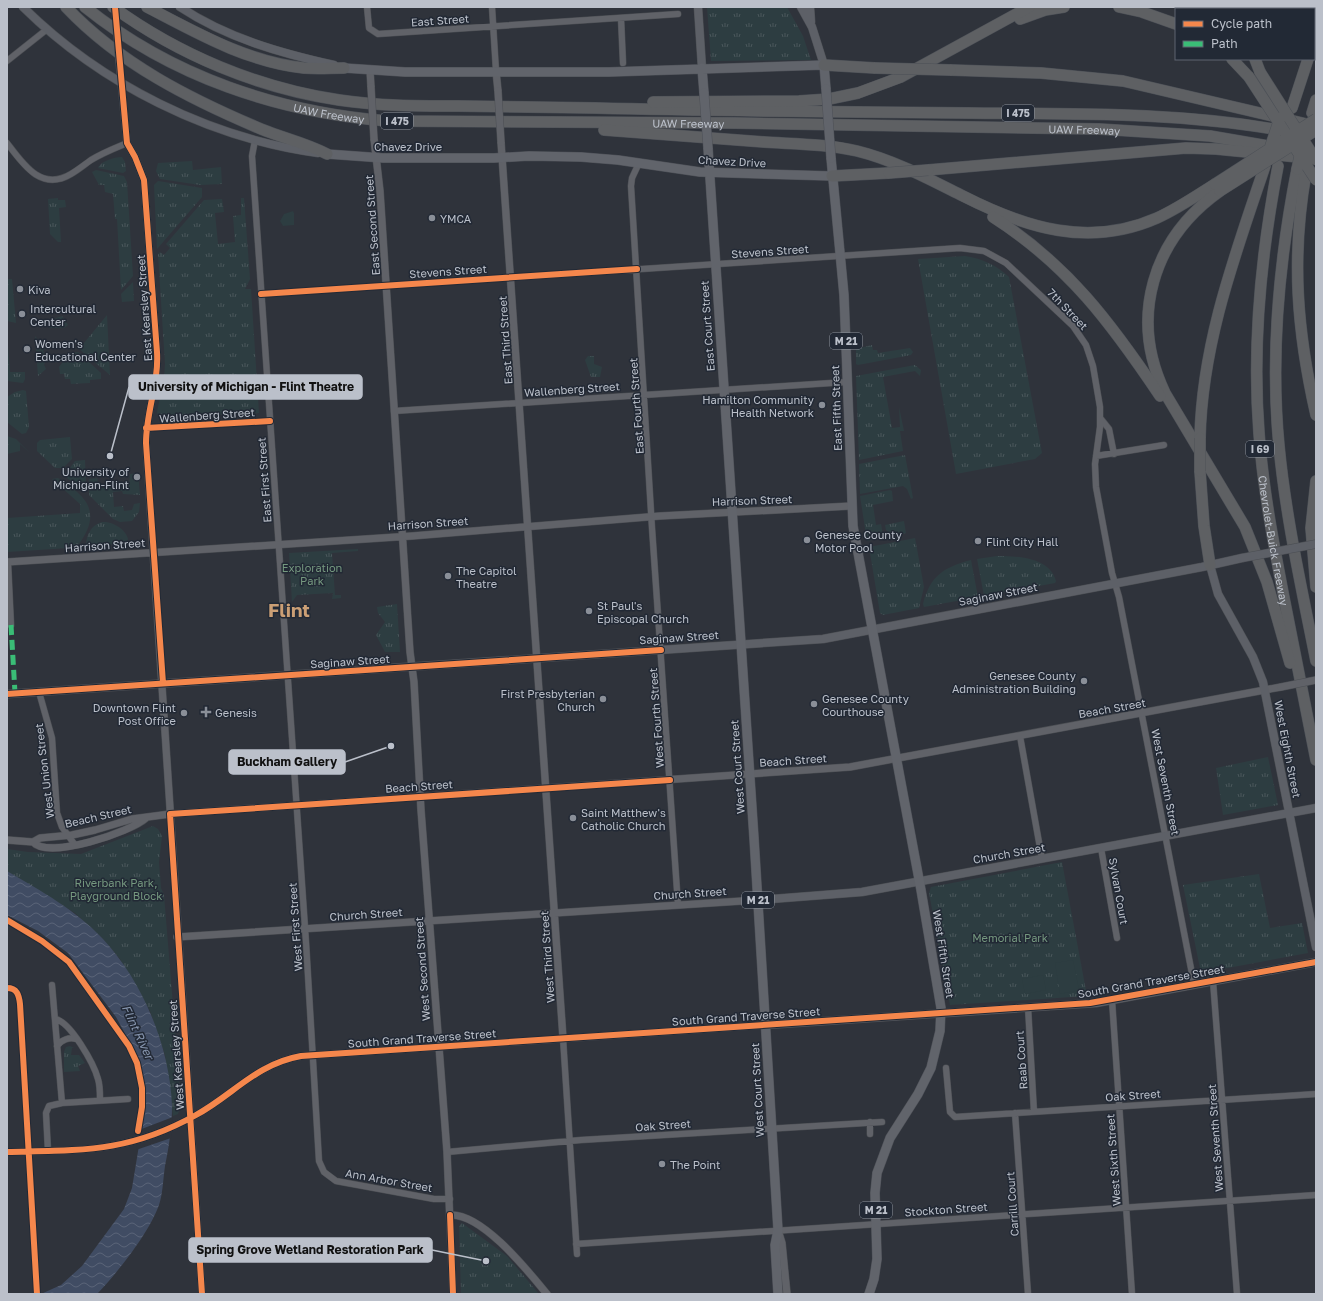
<svg xmlns="http://www.w3.org/2000/svg" width="1323" height="1301" viewBox="0 0 1323 1301" font-family="'Golos Text',sans-serif">
  <defs>
    <pattern id="grass-tufts" width="24" height="20" patternUnits="userSpaceOnUse"><rect width="24" height="20" fill="#2d3d41"/><path d="M3 7l-1-3M5 7V3M7 7l1-3M15 17l-1-3M17 17v-4M19 17l1-3" fill="none" stroke="#4a575b"/></pattern>
    <pattern id="water-waves" width="16" height="10" patternUnits="userSpaceOnUse"><rect width="16" height="10" fill="#404c63"/><path d="M0 5q4-4 8 0t8 0" fill="none" stroke="#5a6478"/></pattern>
  </defs>
  <rect width="100%" height="100%" fill="#2f333b"/>
  <!-- grass -->
  <path fill="url(#grass-tufts)" d="M707,7H787L803,36L811,60L711,61Z
    M122,157L125,162L126,171L123,173L98,168C101,161 114,157 122,157Z
    M192,161L193,170L221,167L222,184L200,185L160,179L156,171L158,163Z
    M96,170L124,176L127,182L133,276L121,290L117,219H115L113,194L105,192L104,185H99L92,172Z
    M158,181L202,188V197L157,249L154,185Z
    M58,198V200H65L66,207L59,208L61,242H58L50,234L48,199Z
    M241,198H244L250,279L245,289H251L259,413L163,417L158,415L157,412L164,378L165,364L158,254L160,252L164,255L170,248L166,244L204,200L222,199L224,212L215,213L218,244L235,242L233,216L241,215Z
    M965,256C983,259 996,265 1009,277L1042,453L1035,459L956,474L918,259Z
    M7,279H12L16,323L7,321Z
    M133,282L134,301L122,302L121,294Z
    M107,315L110,375L79,349Z
    M62,316L68,325L64,328H49L50,324L48,321Z
    M7,332L10,372H25V379L23,383L7,381Z
    M35,336L45,349L43,351L45,354L44,359L46,360L44,365L46,369L38,376Z
    M872,345L873,350H877L878,353L910,348L913,352L911,355L858,365L856,364V349Z
    M78,352L101,373V379L90,380V383L71,384L70,379H65L64,374H60L59,367L70,353Z
    M588,356H594V364L602,367L600,377H591L585,360Z
    M915,365L921,370L920,376L915,371L883,377L892,428L900,427L899,407L904,431H900L903,451L859,460L856,376Z
    M23,390L26,391L29,427L26,433L22,434L7,422V397L15,392Z
    M7,436L16,439L30,453L20,444V451L7,454Z
    M70,437L72,459L63,468H55L37,451V443L40,440Z
    M905,455L913,498L911,499L907,489L903,486L860,494L859,464Z
    M85,460L86,484L82,489L67,478L66,473L75,461Z
    M138,473L140,495L123,494L122,491L113,492L114,507L123,506L124,511L132,510L134,504L140,503L139,512L132,521L120,522L113,519L89,495V479L97,478L100,488L129,486L130,474Z
    M58,478C65,481 70,486 76,491C96,508 93,524 79,544L77,546L69,548L7,552V518L80,513V504L52,479Z
    M890,490L892,491L893,501L873,505L876,525L881,524L883,535L882,538L867,541L860,496Z
    M904,521L906,533L893,536L886,530L885,525Z
    M102,522C112,521 126,529 128,539L126,543L86,547C86,535 91,525 102,522Z
    M915,538L924,587L919,608L883,615L880,613L869,547Z
    M358,549V551L332,553L335,595H341V598L332,599L333,593L297,595L292,602L289,553Z
    M997,556C1017,556 1050,557 1056,581L1055,583L984,596L977,559Z
    M971,560L978,597L924,607L923,604C930,576 944,567 971,560Z
    M397,604L400,652H385L376,635L385,622L378,613L377,607Z
    M1268,757L1278,805L1223,815L1216,768Z
    M153,826L158,829L162,836L159,862L161,888L164,895L181,1103L178,1114L173,1116L165,1055L150,1011L120,959L102,938L75,913L7,871V849L28,852L81,854Z
    M1062,862L1087,996L950,1005L929,893L931,887Z
    M1259,874L1270,928L1302,923L1308,953L1201,973L1183,885Z
    M70,1046L74,1048H72L71,1055H79L85,1063L78,1066L80,1071L64,1072V1052L66,1047Z
    M462,1223L507,1256L539,1294H461L459,1226Z"/>
  <!-- garden -->
  <path fill="#2d3d41" d="M293,211L294,213V225L283,226L280,221L284,214Z
    M1073,960L1079,990L1060,994L1055,963Z
    M1043,975L1046,990L1025,994L1022,979Z"/>
  <!-- water -->
  <path fill="url(#water-waves)" d="M7,871C41,891 76,910 103,939C143,982 170,1047 172,1106C172,1126 169,1147 165,1166C163,1179 163,1193 159,1205C149,1233 118,1272 97,1294H41L61,1285L82,1266L124,1209L132,1188L146,1103L141,1063L116,1017L68,953L38,931L7,915Z"/>
  <!-- pier -->
  <path fill="#2f333b" d="M173,1117L171,1138L136,1150L139,1130Z"/>
  <g fill="none" stroke-linecap="round" stroke-linejoin="round">
    <defs>
      <path id="minor" d="M367,7L369,28L378,34L678,14
        M492,7L496,71
        M621,18L623,63
        M7,61L46,30
        M255,140L252,156L306,942L319,1161L324,1172L336,1181L434,1199H450
        M7,143C23,164 41,192 71,174C78,170 84,165 91,160C102,153 115,148 127,143
        M639,163L632,178L631,186L652,528L678,905
        M261,294L960,248L984,251L1006,263L1073,326L1086,345L1093,366L1100,407V427L1095,464L1096,487L1112,573L1119,597L1194,984
        M394,411L847,382
        M1101,419L1109,429L1114,454
        M146,428L270,421
        M1096,456L1164,445
        M8,562L11,625
        M39,692L52,738L57,813L62,827L75,845
        M1020,736L1042,859
        M1101,848L1117,938
        M1213,981L1237,1294
        M52,985L62,1103
        M1112,1000L1132,1294
        M1028,1007L1034,1112
        M55,1019C70,1021 94,1064 98,1079C100,1085 100,1093 100,1100
        M563,1038L577,1254
        M57,1046C61,1040 69,1037 76,1039
        M946,1068L950,1112L955,1117L1316,1094
        M1015,1113L1028,1294
        M870,1122V1134
        M48,1151L46,1113L49,1106L62,1103L128,1099
        M447,1152L581,1140L882,1122
        M576,1244L1316,1195"/>
      <path id="tertiary" d="M119,59L127,143L135,157L144,180L157,352C159,383 146,412 146,443L202,1294
        M370,70L371,87
        M496,71L498,91
        M374,139L380,191L410,652L414,682L421,810L447,1152L453,1294
        M501,142L563,1038
        M7,562L412,536L660,516L851,506
        M7,840L33,842L40,838L72,835L95,830L132,819L170,814L850,767L1281,687
        M33,842C48,860 131,832 146,818
        M177,937L758,900
        M7,1152C81,1150 128,1153 196,1115C233,1095 256,1064 301,1056L765,1025
        M450,1215C482,1213 528,1271 547,1294
        M778,1230L782,1243L787,1294"/>
      <path id="secondary" d="M23,7C101,84 209,138 318,153
        M180,7C227,38 280,53 334,65
        M698,7L702,68
        M801,7L812,27L824,65
        M810,7L811,22
        M1210,565L1218,594L1253,657L1263,682L1316,947
        M7,694L823,639L1202,567L1242,558
        M758,900L862,892L1316,808
        M765,1025L1096,1003L1316,962"/>
      <path id="primary" d="M344,68L405,72H609L824,65L826,89
        M702,68L704,93
        M708,148L754,838L778,1230L775,1245L778,1294
        M327,154L383,158H494L529,156L581,157L618,160L700,172L832,176
        M831,158L844,295L853,526L921,890L941,1008L940,1031L931,1068L918,1094L890,1138L877,1173L875,1193L877,1259L874,1279L869,1294"/>
      <g id="motorway">
        <path d="M66,7C120,64 190,99 261,129C283,138 306,143 327,154"/>
        <path id="s1" d="M85,7C172,77 278,112 388,121L734,123L1099,129L1210,136L1280,148"/>
        <path d="M113,7C179,55 258,88 339,100C378,106 418,106 458,106C504,107 550,107 596,108C720,111 844,112 968,113C1074,114 1180,112 1285,131"/>
        <path d="M147,7C197,33 247,62 304,68C317,69 331,68 344,68"/>
        <path d="M1119,7L1142,12L1176,24"/>
        <path d="M1245,7V9"/>
        <path d="M1020,19L1045,10L1064,7"/>
        <path d="M1314,41L1316,36"/>
        <path d="M1232,59L1249,77"/>
        <path d="M1255,59L1260,72"/>
        <path d="M824,65L875,68"/>
        <path d="M950,70L1041,73L1123,81L1315,126"/>
        <path d="M653,102L799,101L829,99L858,93L901,77L1029,7"/>
        <path d="M1292,108L1308,59"/>
        <path d="M1312,113L1316,100"/>
        <path d="M604,130C657,134 711,138 764,142C795,144 827,144 857,151C894,160 929,179 963,196C1026,228 1089,248 1157,218C1177,209 1196,196 1215,184"/>
        <path id="s2" d="M1278,166C1261,254 1252,343 1259,433C1263,490 1274,546 1285,603C1295,655 1306,707 1316,760"/>
        <path d="M1297,169C1279,261 1270,353 1279,446C1286,519 1302,590 1316,661"/>
        <path d="M928,170L1186,148L1216,149L1307,158"/>
        <path d="M1306,173C1291,258 1297,331 1316,415"/>
        <path d="M832,176L889,173"/>
        <path d="M1220,191C1152,239 1129,318 1165,393L1245,527L1267,582L1290,663"/>
        <path d="M993,217C1068,265 1111,323 1160,396"/>
        <path d="M1200,438C1202,343 1235,255 1265,166"/>
        <path d="M1200,471L1204,526L1210,565"/>
        <path d="M1316,481L1311,528L1316,587"/>
      </g>
    </defs>
    <!-- minor casing -->
    <use href="#minor" stroke="#4b4e53" stroke-width="7"/>
    <!-- tertiary casing -->
    <use href="#tertiary" stroke="#4b4e53" stroke-width="8"/>
    <!-- secondary casing -->
    <use href="#secondary" stroke="#4b4e53" stroke-width="9"/>
    <!-- primary casing -->
    <use href="#primary" stroke="#4d5057" stroke-width="10"/>
    <!-- motorway casing -->
    <use href="#motorway" stroke="#4c5057" stroke-width="12"/>
    <!-- minor -->
    <use href="#minor" stroke="#606268" stroke-width="6"/>
    <!-- tertiary -->
    <use href="#tertiary" stroke="#606268" stroke-width="7"/>
    <!-- secondary -->
    <use href="#secondary" stroke="#5d6067" stroke-width="8"/>
    <!-- primary -->
    <use href="#primary" stroke="#61646b" stroke-width="9"/>
    <!-- motorway -->
    <use href="#motorway" stroke="#5e6063" stroke-width="11"/>
    <defs>
      <path id="tertiary-bridge" d="M115,7L119,59
        M371,87L374,139
        M498,91L501,142
        M1281,687L1316,680"/>
      <path id="secondary-bridge" d="M1242,558L1316,544"/>
      <path id="primary-bridge" d="M826,89L831,158
        M704,93L708,148"/>
      <path id="motorway-bridge" d="M875,68L950,70
        M1260,72L1316,160
        M1249,77L1316,180
        M1269,151L1280,118
        M1297,169L1301,151
        M889,173L928,170
        M1215,184L1316,119
        M1220,191L1316,130
        M1200,438V471"/>
    </defs>
    <!-- tertiary-bridge casing -->
    <use href="#tertiary-bridge" stroke="#4b4e53" stroke-width="8" stroke-linecap="butt"/>
    <!-- secondary-bridge casing -->
    <use href="#secondary-bridge" stroke="#4b4e53" stroke-width="9" stroke-linecap="butt"/>
    <!-- primary-bridge casing -->
    <use href="#primary-bridge" stroke="#4d5057" stroke-width="10" stroke-linecap="butt"/>
    <!-- motorway-bridge casing -->
    <use href="#motorway-bridge" stroke="#4c5057" stroke-width="12" stroke-linecap="butt"/>
    <!-- tertiary-bridge -->
    <use href="#tertiary-bridge" stroke="#606268" stroke-width="7"/>
    <!-- secondary-bridge -->
    <use href="#secondary-bridge" stroke="#5d6067" stroke-width="8"/>
    <!-- primary-bridge -->
    <use href="#primary-bridge" stroke="#61646b" stroke-width="9"/>
    <!-- motorway-bridge -->
    <use href="#motorway-bridge" stroke="#5e6063" stroke-width="11"/>
    <!-- quiet -->
    <path stroke="#3abd76" stroke-width="5" stroke-dasharray="10 5" stroke-linecap="butt" d="M11,625L15,693"/>
    <defs>
      <path id="cycleway" d="M115,7L127,143L135,157L144,180L157,352C159,383 146,412 146,443L163,683
        M261,294L637,269
        M146,428L270,421
        M7,694L661,650
        M7,920L42,941L69,962L129,1046L137,1063L142,1088V1107L138,1131
        M7,988C17,988 19,995 20,1004L37,1294
        M7,1152C81,1150 128,1153 196,1115C233,1095 256,1064 301,1056L1090,1003L1316,962
        M450,1215L453,1294
        M202,1294L170,814L670,780"/>
    </defs>
    <!-- cycleway casing -->
    <use href="#cycleway" stroke="#222935" stroke-width="8"/>
    <!-- cycleway -->
    <use href="#cycleway" stroke="#f5874c" stroke-width="6"/>
  </g>
  <!-- markers -->
  <g fill="#8a8f98" stroke="#222935" stroke-width="1.5">
    <circle cx="432" cy="218" r="4"/>
    <circle cx="20" cy="289" r="4"/>
    <circle cx="22" cy="314" r="4"/>
    <circle cx="27" cy="349" r="4"/>
    <circle cx="822" cy="405" r="4"/>
    <circle cx="137" cy="477" r="4"/>
    <circle cx="807" cy="540" r="4"/>
    <circle cx="978" cy="541" r="4"/>
    <circle cx="448" cy="576" r="4"/>
    <circle cx="589" cy="611" r="4"/>
    <circle cx="1084" cy="681" r="4"/>
    <circle cx="603" cy="699" r="4"/>
    <circle cx="814" cy="704" r="4"/>
    <path d="M204 706h4v4h4v4h-4v4h-4v-4h-4v-4h4z"/>
    <circle cx="184" cy="713" r="4"/>
    <circle cx="573" cy="818" r="4"/>
    <circle cx="662" cy="1164" r="4"/>
  </g>
  <g text-anchor="middle" dominant-baseline="central" stroke-width="3" stroke-linejoin="round" paint-order="stroke">
    <!-- shield labels -->
    <g fill="#222935" stroke="#8d939d" stroke-width="1">
      <rect x="1002" y="105" width="32" height="16" rx="3"/>
      <rect x="381" y="113" width="32" height="16" rx="3"/>
      <rect x="830" y="333" width="32" height="16" rx="3"/>
      <rect x="1246" y="441" width="28" height="16" rx="3"/>
      <rect x="742" y="892" width="32" height="16" rx="3"/>
      <rect x="860" y="1202" width="32" height="16" rx="3"/>
    </g>
    <g font-size="10" font-weight="bold" fill="#bbc0ca">
      <text x="1018" y="113">I 475</text>
      <text x="397" y="121">I 475</text>
      <text x="846" y="341">M 21</text>
      <text x="1260" y="449">I 69</text>
      <text x="758" y="900">M 21</text>
      <text x="876" y="1210">M 21</text>
    </g>
    <!-- street labels -->
    <g font-size="11" fill="#bbc0ca" stroke="#222935">
      <text transform="translate(440 20) rotate(-4)">East Street</text>
      <text stroke="none"><textPath href="#s1" startOffset="269">UAW Freeway</textPath></text>
      <text stroke="none"><textPath href="#s1" startOffset="629">UAW Freeway</textPath></text>
      <text stroke="none"><textPath href="#s1" startOffset="1025">UAW Freeway</textPath></text>
      <text x="408" y="146">Chavez Drive</text>
      <text transform="translate(732 161) rotate(3)">Chavez Drive</text>
      <text transform="translate(372 225) rotate(-94)">East Second Street</text>
      <text transform="translate(770 251) rotate(-4)">Stevens Street</text>
      <text transform="translate(448 271) rotate(-4)">Stevens Street</text>
      <text transform="translate(144 308) rotate(-94)">East Kearsley Street</text>
      <text transform="translate(1068 309) rotate(46)">7th Street</text>
      <text transform="translate(707 326) rotate(-94)">East Court Street</text>
      <text transform="translate(505 340) rotate(-94)">East Third Street</text>
      <text transform="translate(572 389) rotate(-4)">Wallenberg Street</text>
      <text transform="translate(636 406) rotate(-94)">East Fourth Street</text>
      <text transform="translate(836 408) rotate(-92)">East Fifth Street</text>
      <text transform="translate(207 415) rotate(-4)">Wallenberg Street</text>
      <text transform="translate(264 480) rotate(-94)">East First Street</text>
      <text transform="translate(752 500) rotate(-2)">Harrison Street</text>
      <text transform="translate(428 523) rotate(-4)">Harrison Street</text>
      <text stroke="none"><textPath href="#s2" startOffset="377">Chevrolet-Buick Freeway</textPath></text>
      <text transform="translate(105 545) rotate(-4)">Harrison Street</text>
      <text transform="translate(998 594) rotate(-11)">Saginaw Street</text>
      <text transform="translate(679 637) rotate(-4)">Saginaw Street</text>
      <text transform="translate(350 661) rotate(-4)">Saginaw Street</text>
      <text transform="translate(1112 708) rotate(-10)">Beach Street</text>
      <text transform="translate(656 718) rotate(-94)">West Fourth Street</text>
      <text transform="translate(1288 749) rotate(79)">West Eighth Street</text>
      <text transform="translate(793 760) rotate(-4)">Beach Street</text>
      <text transform="translate(737 767) rotate(-94)">West Court Street</text>
      <text transform="translate(44 771) rotate(-97)">West Union Street</text>
      <text transform="translate(1166 782) rotate(79)">West Seventh Street</text>
      <text transform="translate(419 786) rotate(-4)">Beach Street</text>
      <text transform="translate(98 816) rotate(-13)">Beach Street</text>
      <text transform="translate(1009 853) rotate(-10)">Church Street</text>
      <text transform="translate(1119 891) rotate(80)">Sylvan Court</text>
      <text transform="translate(690 893) rotate(-4)">Church Street</text>
      <text transform="translate(366 914) rotate(-4)">Church Street</text>
      <text transform="translate(295 927) rotate(-94)">West First Street</text>
      <text transform="translate(944 954) rotate(81)">West Fifth Street</text>
      <text transform="translate(547 957) rotate(-94)">West Third Street</text>
      <text transform="translate(422 969) rotate(-94)">West Second Street</text>
      <text transform="translate(1151 981) rotate(-10)">South Grand Traverse Street</text>
      <text transform="translate(746 1016) rotate(-4)">South Grand Traverse Street</text>
      <text transform="translate(422 1038) rotate(-4)">South Grand Traverse Street</text>
      <text transform="translate(176 1055) rotate(-94)">West Kearsley Street</text>
      <text transform="translate(1021 1060) rotate(-94)">Raab Court</text>
      <text transform="translate(757 1090) rotate(-93)">West Court Street</text>
      <text transform="translate(1133 1095) rotate(-4)">Oak Street</text>
      <text transform="translate(663 1125) rotate(-4)">Oak Street</text>
      <text transform="translate(1215 1138) rotate(-94)">West Seventh Street</text>
      <text transform="translate(1113 1160) rotate(-94)">West Sixth Street</text>
      <text transform="translate(389 1180) rotate(10)">Ann Arbor Street</text>
      <text transform="translate(1012 1204) rotate(-94)">Carrill Court</text>
      <text transform="translate(946 1209) rotate(-4)">Stockton Street</text>
    </g>
    <!-- poi labels -->
    <g font-size="11" fill="#bbc0ca" stroke="#222935" text-anchor="start">
      <text x="440" y="218">YMCA</text>
      <text x="28" y="289">Kiva</text>
      <text x="30" y="308">Intercultural<tspan x="30" dy="13">Center</tspan></text>
      <text x="35" y="343">Women's<tspan x="35" dy="13">Educational Center</tspan></text>
      <text x="814" y="399" text-anchor="end">Hamilton Community<tspan x="814" dy="13">Health Network</tspan></text>
      <text x="129" y="471" text-anchor="end">University of<tspan x="129" dy="13">Michigan-Flint</tspan></text>
      <text x="815" y="534">Genesee County<tspan x="815" dy="13">Motor Pool</tspan></text>
      <text x="986" y="541">Flint City Hall</text>
      <text x="456" y="570">The Capitol<tspan x="456" dy="13">Theatre</tspan></text>
      <text x="597" y="605">St Paul's<tspan x="597" dy="13">Episcopal Church</tspan></text>
      <text x="1076" y="675" text-anchor="end">Genesee County<tspan x="1076" dy="13">Administration Building</tspan></text>
      <text x="595" y="693" text-anchor="end">First Presbyterian<tspan x="595" dy="13">Church</tspan></text>
      <text x="822" y="698">Genesee County<tspan x="822" dy="13">Courthouse</tspan></text>
      <text x="176" y="707" text-anchor="end">Downtown Flint<tspan x="176" dy="13">Post Office</tspan></text>
      <text x="215" y="712">Genesis</text>
      <text x="581" y="812">Saint Matthew's<tspan x="581" dy="13">Catholic Church</tspan></text>
      <text x="670" y="1164">The Point</text>
    </g>
    <!-- park labels -->
    <g font-size="11" fill="#75987f" stroke="#222935">
      <text x="312" y="567">Exploration<tspan x="312" dy="13">Park</tspan></text>
      <text x="116" y="882">Riverbank Park,<tspan x="116" dy="13">Playground Block</tspan></text>
      <text x="1010" y="937">Memorial Park</text>
    </g>
    <!-- water labels -->
    <g font-size="12" font-style="italic" fill="#8695ae" stroke="#222935">
      <text transform="translate(138 1032) rotate(65)">Flint River</text>
    </g>
    <!-- town labels -->
    <g font-size="19" font-weight="bold" fill="#cb9f75" stroke="#222935">
      <text x="289" y="609">Flint</text>
    </g>
  </g>
  <!-- callouts -->
  <path fill="none" stroke="#bbc0ca" stroke-width="1.5" d="M110 456L129 387M391 746L345 762M486 1261L432 1250"/>
  <g fill="#bbc0ca" stroke="#222935" stroke-width="1.5">
    <circle cx="110" cy="456" r="4"/>
    <circle cx="391" cy="746" r="4"/>
    <circle cx="486" cy="1261" r="4"/>
  </g>
  <g fill="#bbc0ca" stroke="#bbc0ca" stroke-width="1.5">
    <rect x="129" y="375" width="233" height="24" rx="4"/>
    <rect x="229" y="750" width="116" height="24" rx="4"/>
    <rect x="189" y="1238" width="243" height="24" rx="4"/>
  </g>
  <g font-size="12" text-anchor="middle" font-weight="bold" fill="#111">
    <text x="246" y="391">University of Michigan - Flint Theatre</text>
    <text x="287" y="766">Buckham Gallery</text>
    <text x="310" y="1254">Spring Grove Wetland Restoration Park</text>
  </g>
  <!-- border -->
  <rect width="1323" height="1301" fill="none" stroke="#bbc0ca" stroke-width="16"/>
  <!-- legend -->
  <rect x="1175" y="8" width="140" height="52" fill="#222935" stroke="#5f6571"/>
  <rect x="1183" y="21" width="20" height="6" fill="#f5874c" stroke="#5f6571"/>
  <text x="1211" y="28" font-size="12" fill="#bbc0ca">Cycle path</text>
  <rect x="1183" y="41" width="20" height="6" fill="#3abd76" stroke="#5f6571"/>
  <text x="1211" y="48" font-size="12" fill="#bbc0ca">Path</text>
</svg>
